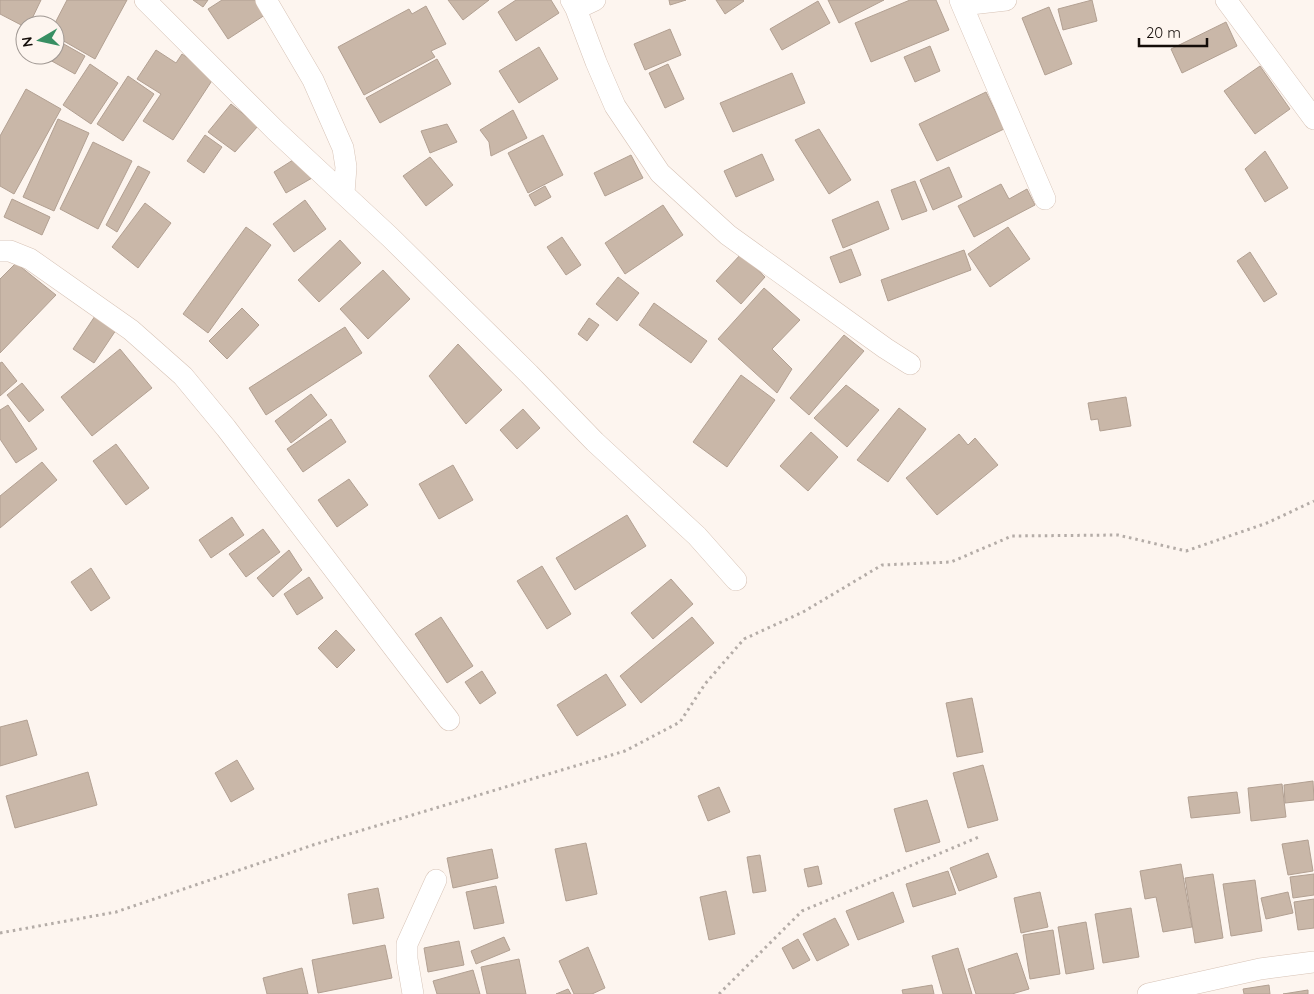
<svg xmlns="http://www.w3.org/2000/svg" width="1314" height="994" viewBox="0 0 1314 994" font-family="Quicksand,sans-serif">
  <rect width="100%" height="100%" fill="#fdf5ef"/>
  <!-- building -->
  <path fill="#c9b7a8" stroke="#b2a092" d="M0,0H41L29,25H25V27L0,14Z
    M67,0H127L95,59L55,36V25H54Z
    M193,0H208L203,7Z
    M222,0H259L268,13L228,39L208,9Z
    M448,0H489L463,20Z
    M516,0H551L559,13L516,41L498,12Z
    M669,0H686L670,5Z
    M716,0H743L744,1L725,14Z
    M828,0H884L839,23Z
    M910,0H936L949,30L871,62L855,23Z
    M1092,0L1097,21L1063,30L1058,9Z
    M818,1L830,23L782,50L770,29Z
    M426,6L446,44L431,51L435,57L364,95L338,47L409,9L412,14Z
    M1049,7L1072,64L1045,75L1022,18Z
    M1226,22L1237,46L1182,73L1171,49Z
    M670,29L681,55L645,70L634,44Z
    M55,39L85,56L75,74L41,55H55Z
    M930,46L940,71L915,82L904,57Z
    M539,47L558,79L519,103L499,71Z
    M156,50L176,63L182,54L215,76L173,140L143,121L161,94L137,79Z
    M437,59L451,84L380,123L366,98Z
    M90,64L118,83L91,124L63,105Z
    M668,64L684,99L665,108L649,73Z
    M1260,66L1290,109L1255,134L1224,91Z
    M792,73L805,103L733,132L720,103Z
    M128,76L154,94L123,141L97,124Z
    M26,89L61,109L14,194L0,186V136Z
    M986,92L1004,129L937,161L919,124Z
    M231,104L258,126L235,152L208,132Z
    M513,110L527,138L491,156L489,142L480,130Z
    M58,119L89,133L54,211L23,197Z
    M447,124L457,142L430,153L421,131Z
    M819,129L851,180L829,194L795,140Z
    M205,135L222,147L204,173L187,161Z
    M543,135L563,175L528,193L508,153Z
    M93,142L132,161L98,229L60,209Z
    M1265,151L1288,188L1265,202L1245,169Z
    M762,154L774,180L736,197L724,171Z
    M631,155L643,178L605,196L594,173Z
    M430,157L453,185L426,206L403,176Z
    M293,160L312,178L286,193L274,172Z
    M138,166L150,172L117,232L106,225Z
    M949,167L962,197L933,210L920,180Z
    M915,181L927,211L902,220L891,190Z
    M1001,184L1009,199L1027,189L1035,205L974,237L958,206Z
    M545,186L551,197L535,206L529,195Z
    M12,199L50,217L42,235L4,217Z
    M305,200L326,229L294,252L273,224Z
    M878,201L889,229L843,248L832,220Z
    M145,203L171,223L138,268L112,247Z
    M663,205L683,235L625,274L605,243Z
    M246,227L271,245L208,333L183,314Z
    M1008,227L1030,259L990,287L968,254Z
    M562,237L581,265L566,275L547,247Z
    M340,240L361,263L319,302L298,280Z
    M851,249L861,275L840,283L830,257Z
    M964,250L971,270L888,301L881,280Z
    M1250,252L1277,294L1264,302L1237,261Z
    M741,254L765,277L741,304L716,281Z
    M16,263L56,295L0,353V279Z
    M383,270L410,299L368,339L340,309Z
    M618,277L639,293L617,321L596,304Z
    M764,288L800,320L772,349L792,369L777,393L718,339Z
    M654,303L707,341L691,363L639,325Z
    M242,308L259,325L227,359L209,341Z
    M97,313L118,327L94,363L73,349Z
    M589,318L599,325L587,341L578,334Z
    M345,327L362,353L266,415L249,388Z
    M844,335L864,351L809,415L790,398Z
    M458,344L502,390L466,424L429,376Z
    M120,349L152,388L92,436L61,397Z
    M2,362L17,381L0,396V363Z
    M741,375L775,400L727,467L693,442Z
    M22,383L44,410L29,422L7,395Z
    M846,385L879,410L847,447L814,418Z
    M311,394L327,415L291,443L275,421Z
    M1126,397L1131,426L1100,431L1098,419L1091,420L1088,403Z
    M8,405L37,449L16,463L0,439V410Z
    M899,408L926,429L888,482L857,460Z
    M523,409L540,428L517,449L500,430Z
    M331,419L346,442L303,472L287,449Z
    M811,432L838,457L808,491L780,466Z
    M959,434L968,445L975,438L998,465L937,515L906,478Z
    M116,444L149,488L126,505L93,461Z
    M42,462L57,480L0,528V496Z
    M453,465L473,500L439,519L419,484Z
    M349,479L368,505L337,527L318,500Z
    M627,515L646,546L575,590L556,558Z
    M232,517L244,535L211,558L199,540Z
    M263,529L280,552L246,577L229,554Z
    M289,550L302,570L273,597L257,578Z
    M542,566L571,614L547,629L517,581Z
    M91,568L110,598L91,611L71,582Z
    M309,577L323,598L297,615L284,594Z
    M671,579L693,604L653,639L631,613Z
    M441,617L473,666L447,683L415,634Z
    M692,617L714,643L641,703L620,676Z
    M336,630L355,650L337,668L318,648Z
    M482,671L496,693L480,704L465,682Z
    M606,674L626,705L577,736L557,705Z
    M972,698L983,752L957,757L946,703Z
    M27,720L37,755L0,766V727Z
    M237,760L254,789L231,802L215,773Z
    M983,765L998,820L968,828L953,773Z
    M88,772L97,805L15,828L6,796Z
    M1313,781L1314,800L1285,803L1284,785Z
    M1282,784L1286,817L1251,821L1248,788Z
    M719,787L730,812L708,821L698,796Z
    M1237,792L1240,813L1191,818L1188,797Z
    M927,800L940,842L906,852L894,809Z
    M1308,840L1313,871L1288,875L1282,844Z
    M586,843L597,894L566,901L555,849Z
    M492,849L498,878L453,888L447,858Z
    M988,853L997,877L959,891L950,868Z
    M760,855L766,891L753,893L747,857Z
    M1181,864L1192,927L1163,932L1156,897L1145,899L1140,871Z
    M818,866L822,884L808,887L804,869Z
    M948,871L956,894L913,907L906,884Z
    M1213,874L1223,938L1195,943L1185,878Z
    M1314,874V895L1293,898L1290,877Z
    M1255,880L1262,931L1231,936L1223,884Z
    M496,886L504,923L474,929L466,892Z
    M378,888L384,918L353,924L348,894Z
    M726,891L735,934L709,940L700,897Z
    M893,892L904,922L858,940L846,911Z
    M1040,892L1048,927L1021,933L1014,898Z
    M1288,892L1293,913L1266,919L1261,898Z
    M1314,899V928L1298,930L1294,902Z
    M1131,908L1139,957L1103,963L1095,914Z
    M835,918L849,945L817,961L803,934Z
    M1086,922L1094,969L1066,974L1058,927Z
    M1053,930L1060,974L1030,979L1023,935Z
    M504,937L510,950L476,964L471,951Z
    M798,939L810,960L793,969L782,948Z
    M459,941L464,965L428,972L424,948Z
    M385,945L392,978L318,993L312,960Z
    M588,947L605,988L592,994H574L559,961Z
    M958,948L972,994H943L932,956Z
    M1017,953L1029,989L1012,994H976L968,969Z
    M519,959L526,994H487L481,967Z
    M302,968L308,994H267L263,978Z
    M473,970L480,994H437L433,981Z
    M932,985L934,994H903L902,990Z
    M1269,985L1270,994H1244L1243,989Z
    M568,989L571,994H556Z
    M1308,990V994H1283Z"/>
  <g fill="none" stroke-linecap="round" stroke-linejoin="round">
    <defs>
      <path id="street" d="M145,0L276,131L390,237L529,374L595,442L697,536L736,580
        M266,0L313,80L343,148L346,167L344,193
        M571,0L576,9L595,0
        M960,0L962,5L1006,0
        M1226,0L1314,119
        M962,5L1045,199
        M576,9L596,62L615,106L660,173L728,235L885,348L910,364
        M0,251H10L30,259L131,330L183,376L226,428L449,720
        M413,994L407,959V944L436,880
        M1148,994L1260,969L1314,962"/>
    </defs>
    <!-- street casing -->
    <use href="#street" stroke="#d7c3b6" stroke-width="22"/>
    <!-- path -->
    <path stroke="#b4aca7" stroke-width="3" stroke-dasharray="2.5 4" stroke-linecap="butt" d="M0,933L116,912L313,845L625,751L680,722L705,684L744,639L803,612L882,565L951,562L1012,536L1118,535L1186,551L1267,523L1314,501
      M719,994L802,911L979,837"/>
    <!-- street -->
    <use href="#street" stroke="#fff" stroke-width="21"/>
  </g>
  <!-- north arrow -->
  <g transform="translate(40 40) rotate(261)"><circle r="24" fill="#fdf5ef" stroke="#a09893"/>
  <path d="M0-4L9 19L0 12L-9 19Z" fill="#388f63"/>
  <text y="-8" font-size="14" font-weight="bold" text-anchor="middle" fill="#140d09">N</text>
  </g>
  <!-- scale -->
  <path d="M1139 38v8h68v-8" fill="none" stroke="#140d09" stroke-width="2.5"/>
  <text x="1146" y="38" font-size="15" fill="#140d09" stroke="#fdf5ef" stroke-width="4" paint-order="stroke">20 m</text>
</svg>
